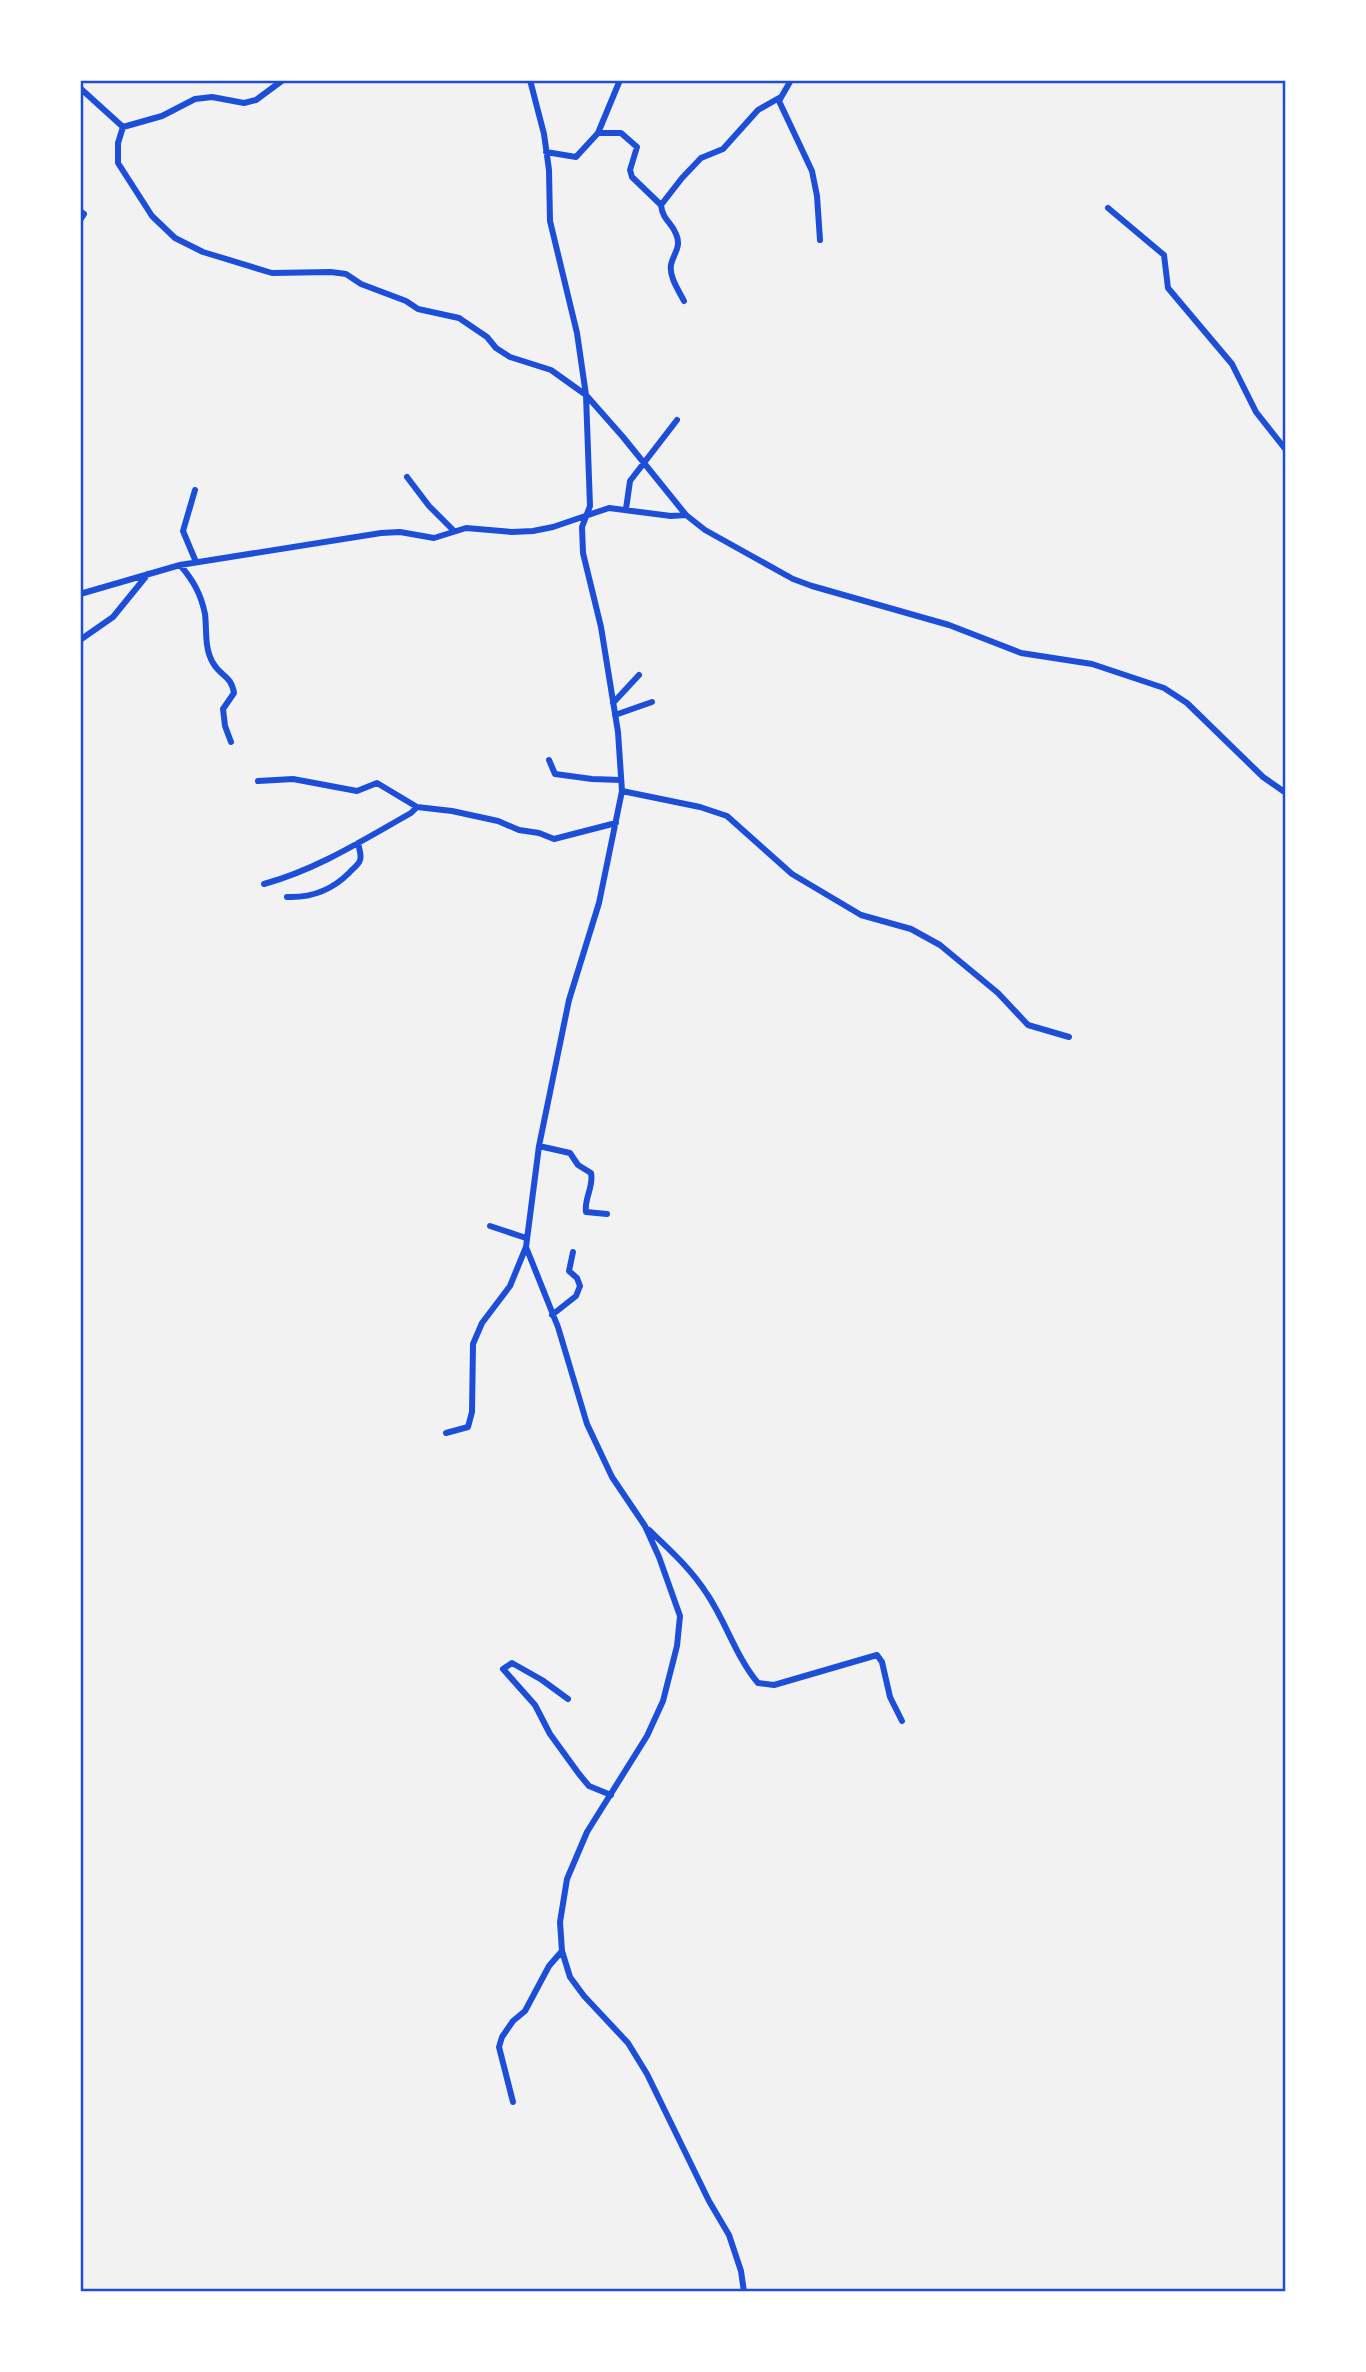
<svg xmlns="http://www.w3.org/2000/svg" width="1366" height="2372" viewBox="0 0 1366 2372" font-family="'Space Grotesk',sans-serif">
  <rect width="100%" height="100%" fill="#f2f2f2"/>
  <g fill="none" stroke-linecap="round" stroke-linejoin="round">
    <!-- minor -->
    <path stroke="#1d4ed8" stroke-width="6" d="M283,80L256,100L244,103L212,97L195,99L162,116L123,127L118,143V163L152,216L175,238L203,252L272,273L331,272L346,274L361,284L406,301L418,309L459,318L487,337L496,348L510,357L551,370L586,395L623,437L686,515L705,530L793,579L812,586L949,625L1021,653L1092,664L1164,688L1187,703L1263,777L1286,793
      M530,80L544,134L549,170L550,221L577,333L586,395L590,506L582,527L583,553L601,627L618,732L622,791L599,903L569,1000L562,1034L539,1146L526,1247L558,1327L587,1424L612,1477L645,1526L659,1557L680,1616L677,1646L663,1701L647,1736L587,1832L567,1879L560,1922L562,1951L570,1977L584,1996L628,2043L647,2074L709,2201L729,2235L741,2271L744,2292
      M791,80L779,101L812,171L817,196L820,240
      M80,88L123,127
      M598,133H621L637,147L630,170L632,177L661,205L682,178L701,158L723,149L758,110L779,98
      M546,152L576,157L598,133L620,80
      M661,205C663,221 671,221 676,234C682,247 673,254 671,265C669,277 679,291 684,301
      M1108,208L1164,255L1168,288L1232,364L1256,412L1286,450
      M80,211L84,214L80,220
      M407,477L429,506L454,531
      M195,490L183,531L196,562
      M626,509L630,481L677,420
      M180,565C193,580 201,594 205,614C207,629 204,648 213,663C221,677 231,675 234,693L223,709L225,726L231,742
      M80,594L180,565L381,533L400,532L434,538L466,528L512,532L533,531L553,527L609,508L671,516L686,515
      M80,640L113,617L148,574
      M613,703L639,675
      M615,715L652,702
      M549,760L555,774L592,779L621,780
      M258,781L293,779L357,791L377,783L417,807L452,811L498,821L519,830L539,833L554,839L616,823
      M622,791L700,807L727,816L792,874L861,915L911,929L940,945L998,993L1028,1025L1069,1037
      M264,884C318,869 363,840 411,813L417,807
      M287,897C311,898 332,890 349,873C352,869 359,865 360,860C362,855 359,849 358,843
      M539,1146L570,1153L578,1165L591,1173C594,1187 584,1198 586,1212L607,1214
      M490,1226L526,1238
      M552,1315L576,1296L580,1286L577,1278L569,1271L573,1252
      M446,1433L468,1427L472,1412L473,1344L482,1323L510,1286L526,1247
      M649,1530C670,1550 691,1569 707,1594C726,1622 736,1657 758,1683L774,1685L877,1655L882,1662L890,1697L902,1721
      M568,1699L542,1680L512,1663L503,1669L535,1705L550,1734L579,1774L589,1786L611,1795
      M513,2102L499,2047L502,2037L513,2021L525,2011L549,1966L562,1951"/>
  </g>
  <!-- border -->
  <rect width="1366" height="2372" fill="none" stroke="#ffffff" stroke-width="164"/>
  <rect x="82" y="82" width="1202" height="2208" fill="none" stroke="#1d4ed8" stroke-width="2.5"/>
</svg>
